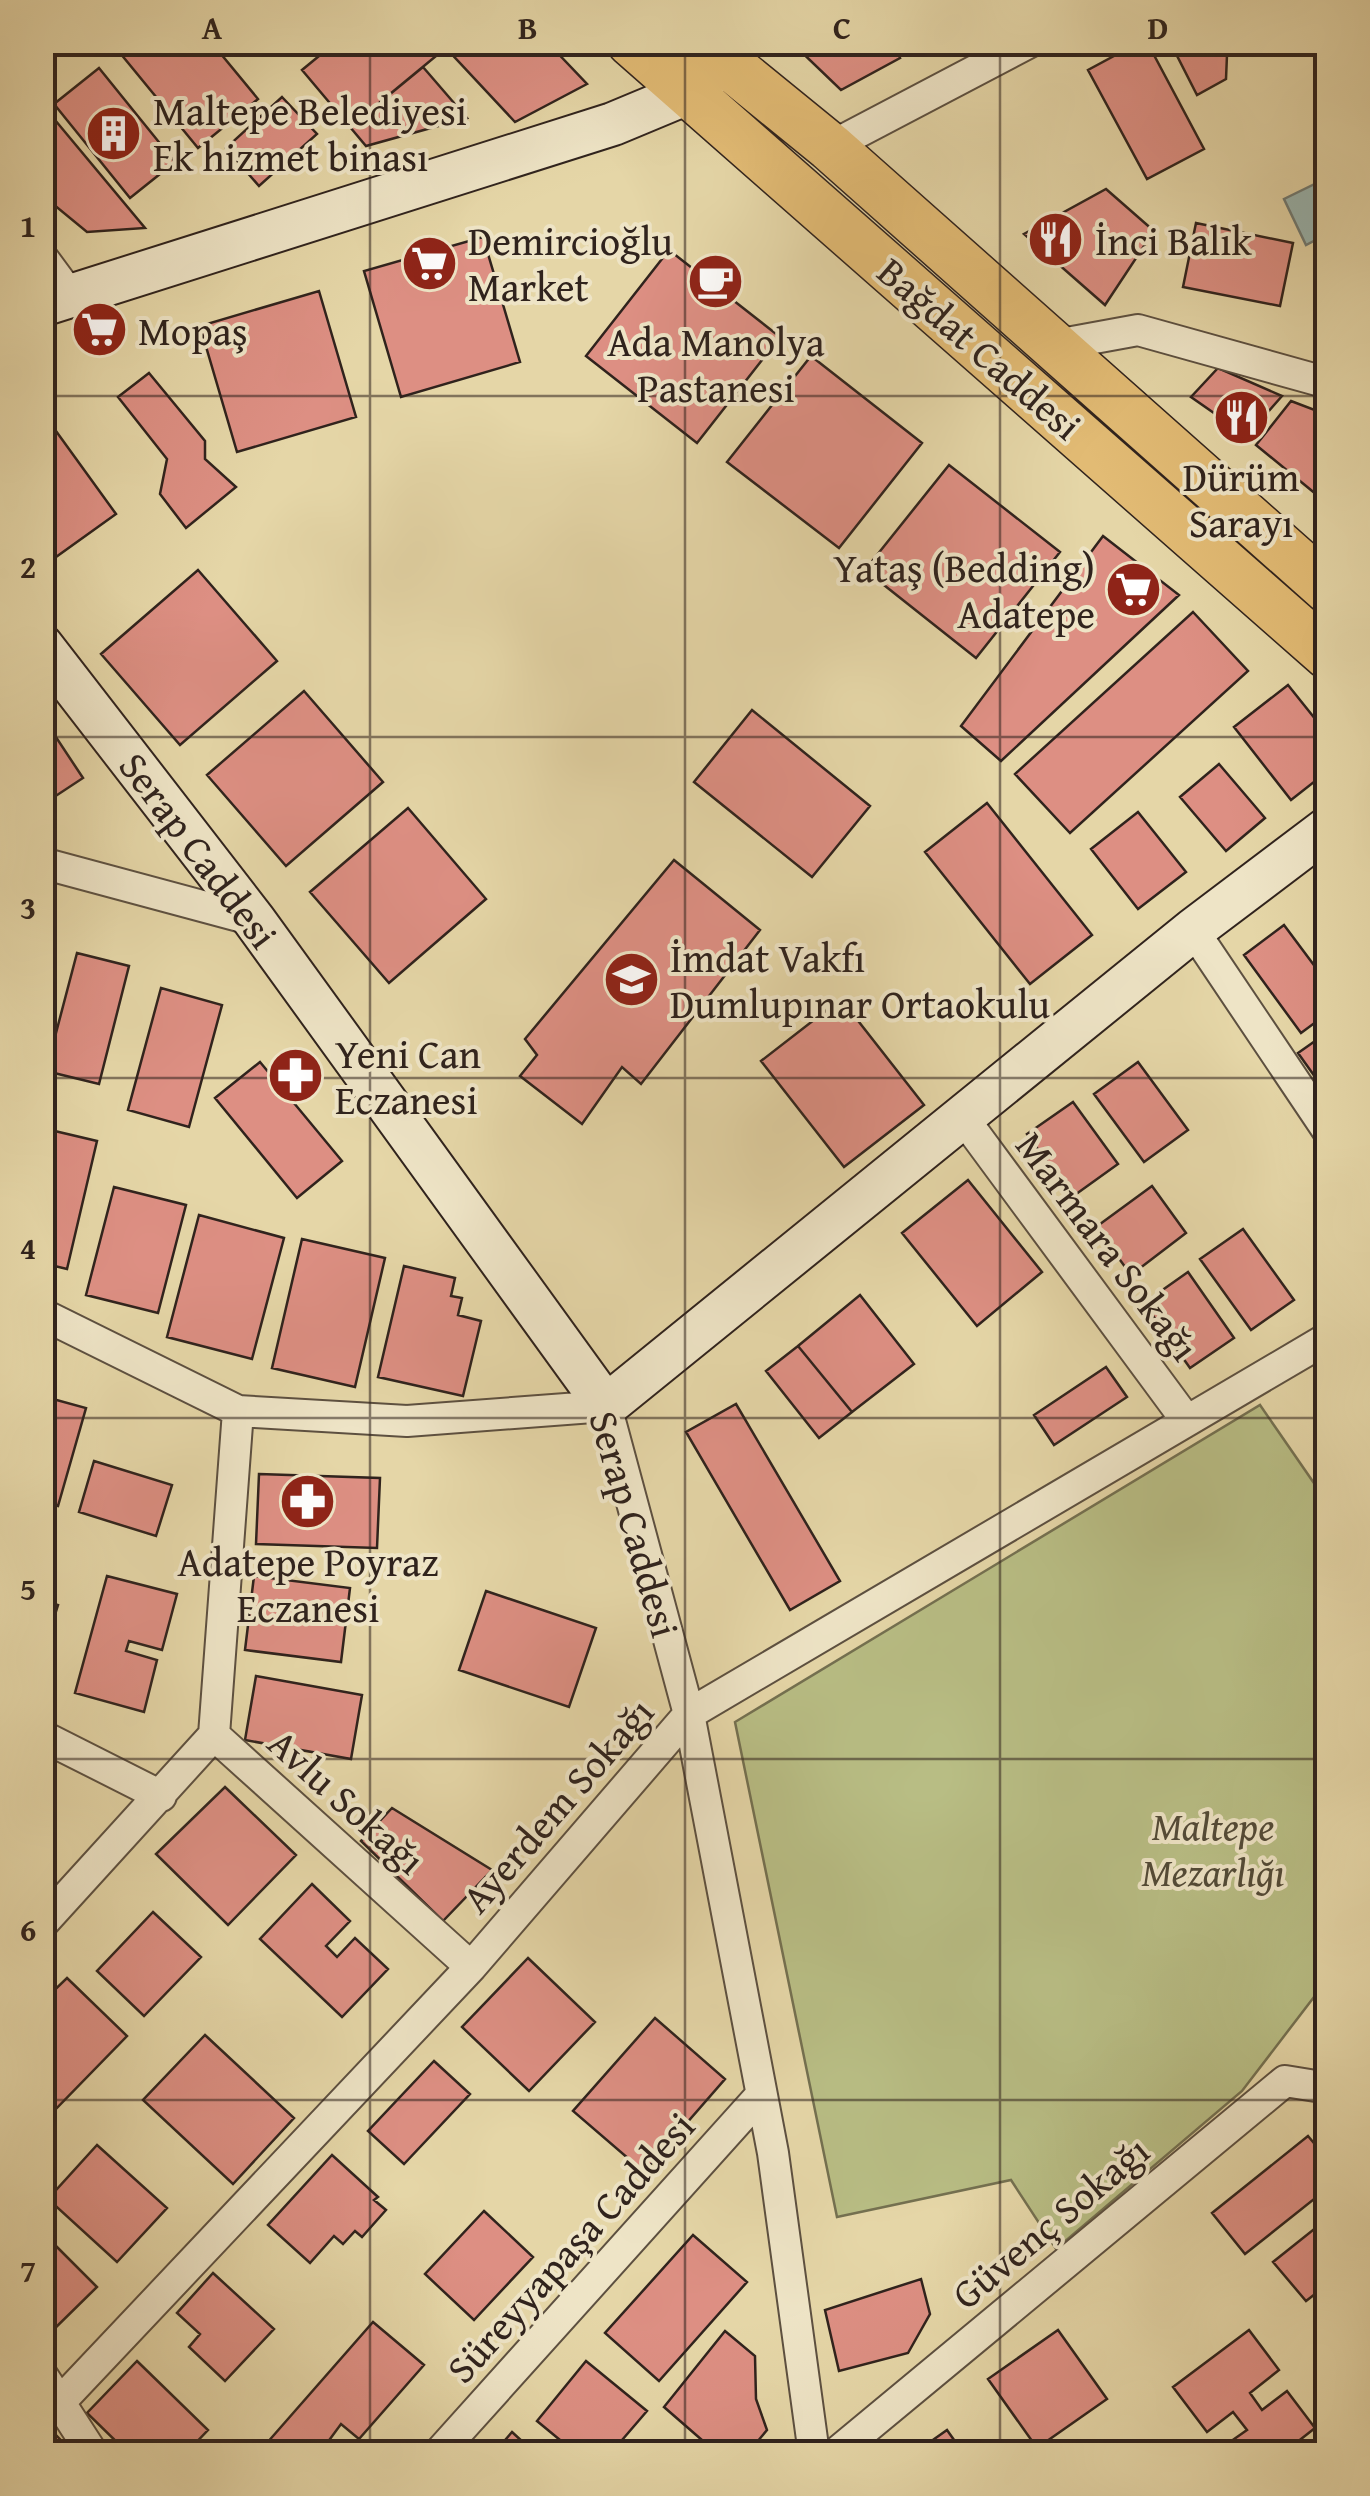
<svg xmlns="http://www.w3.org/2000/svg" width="1370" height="2496" viewBox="0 0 1370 2496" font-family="'Gentium Book Plus',serif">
  <rect width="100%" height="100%" fill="#e5d6a7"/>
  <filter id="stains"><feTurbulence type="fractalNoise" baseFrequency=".002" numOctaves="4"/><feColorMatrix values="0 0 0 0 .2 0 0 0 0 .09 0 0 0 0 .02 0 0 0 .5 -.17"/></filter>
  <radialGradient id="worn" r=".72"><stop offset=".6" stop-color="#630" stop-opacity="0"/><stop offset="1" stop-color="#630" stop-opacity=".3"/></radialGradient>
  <!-- green -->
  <path fill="#b8bd84" stroke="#747050" stroke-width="2.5" d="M1260,1405L1327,1502V1980L1242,2091L1056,2249L1011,2180L837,2217L735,1722Z"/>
  <!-- water -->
  <path fill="#9ab7b2" stroke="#707c76" stroke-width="2.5" d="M1327,178V234L1306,245L1284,199Z"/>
  <!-- building -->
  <path fill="#dd8f83" stroke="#30231d" stroke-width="2.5" d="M111,42H211L258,99L198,148Z
    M336,42H453L350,127L302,70Z
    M453,42H547L587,84L515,122L446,48Z
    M791,42H891L900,58L841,90Z
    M1140,42H1147L1204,149L1147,179L1088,70Z
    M1170,42H1240L1242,46L1227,55L1226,79L1197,95Z
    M423,67L467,118L366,146L350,127Z
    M99,68L175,162L130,198L54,104Z
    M282,97L317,134L259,186L226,148Z
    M45,108L145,228L87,232L42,195Z
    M1106,189L1154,231L1105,305L1024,234Z
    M1196,223L1293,243L1280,306L1183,287Z
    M483,237L520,362L401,397L364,271Z
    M669,250L780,337L697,443L586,356Z
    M319,291L356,417L237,452L200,326Z
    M811,356L922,443L839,548L727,462Z
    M1218,368L1282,396L1247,436L1191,397Z
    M149,373L205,441V459L236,487L186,528L160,494L167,459L118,397Z
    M1291,401L1328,415V504L1256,445Z
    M48,420L116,514L42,567V425Z
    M949,465L1060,552L976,658L865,570Z
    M1103,536L1179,595L1001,761L961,726Z
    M198,570L277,661L180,745L101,654Z
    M1193,612L1248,671L1070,833L1015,774Z
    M1288,685L1328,735V771L1291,800L1234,727Z
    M304,691L383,782L286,866L207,775Z
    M752,710L870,806L812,877L694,782Z
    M42,716L83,778L42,805Z
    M1219,764L1265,818L1226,851L1180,797Z
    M987,803L1092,935L1030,984L925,852Z
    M408,808L486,899L389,983L310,892Z
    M1138,812L1186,872L1138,909L1091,849Z
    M674,860L760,930L641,1084L622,1067L582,1124L520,1076L537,1055L525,1039Z
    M1284,925L1328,984V1013L1301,1033L1244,955Z
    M77,953L129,966L99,1084L46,1071Z
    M161,988L222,1005L189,1127L128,1110Z
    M841,999L924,1105L844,1167L761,1061Z
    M1328,1032V1095L1298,1053Z
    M260,1062L342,1161L297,1198L215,1098Z
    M1138,1062L1188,1130L1144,1162L1094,1094Z
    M1073,1102L1118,1164L1072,1197L1027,1134Z
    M42,1128L97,1141L67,1269L42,1263Z
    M968,1180L1042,1272L977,1326L902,1233Z
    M1152,1186L1186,1233L1131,1275L1096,1227Z
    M114,1187L186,1205L158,1313L86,1295Z
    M199,1215L284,1238L252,1359L167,1337Z
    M1243,1229L1294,1300L1251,1330L1200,1259Z
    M302,1239L385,1258L355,1387L272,1368Z
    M404,1266L455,1278L451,1296L462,1298L458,1315L481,1321L463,1396L378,1377Z
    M1188,1272L1234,1338L1190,1368L1144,1303Z
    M860,1295L914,1364L852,1412L798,1346Z
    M798,1346L852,1412L819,1438L766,1371Z
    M1106,1367L1127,1397L1054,1445L1034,1415Z
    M42,1396L86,1408L58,1506L42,1502Z
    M736,1404L840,1581L790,1610L686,1432Z
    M94,1461L172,1485L156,1536L79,1512Z
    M259,1474L380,1478L377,1548L256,1544Z
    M107,1576L177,1594L162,1650L129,1641L126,1651L157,1660L144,1712L75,1693Z
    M254,1576L350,1588L341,1662L245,1650Z
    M486,1591L596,1628L569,1707L459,1670Z
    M42,1600L58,1605L42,1656Z
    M256,1676L362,1695L351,1759L245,1740Z
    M225,1787L296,1855L228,1925L156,1854Z
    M392,1808L492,1870L443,1921L361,1841Z
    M312,1884L350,1921L326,1946L337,1957L355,1938L388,1969L342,2017L260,1939Z
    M153,1912L201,1957L144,2016L97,1971Z
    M528,1958L595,2022L529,2091L462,2027Z
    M67,1978L127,2036L48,2117L42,2112V2002Z
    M655,2018L725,2079L644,2172L573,2111Z
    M205,2035L294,2118L233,2184L143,2100Z
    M434,2061L470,2094L404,2164L368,2131Z
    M1308,2136L1328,2160V2188L1245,2254L1212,2213Z
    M97,2145L167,2208L117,2262L48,2199Z
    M332,2155L378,2197L374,2200L386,2210L362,2237L355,2231L343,2244L334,2236L310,2263L268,2225Z
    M484,2211L533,2257L474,2320L425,2274Z
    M1328,2218V2284L1306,2301L1273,2262Z
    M42,2232L97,2287L47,2336L42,2332Z
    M693,2235L747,2282L659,2381L605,2333Z
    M213,2273L274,2329L225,2381L189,2347L200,2334L177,2313Z
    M921,2279L930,2314L908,2353L839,2371L825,2310Z
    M373,2322L424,2365L359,2439L341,2424L319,2454L259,2452Z
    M1058,2330L1107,2399L1037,2448L988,2379Z
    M1249,2330L1279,2370L1250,2393L1262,2410L1287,2391L1315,2428L1282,2454H1234L1227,2444L1247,2430L1233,2412L1207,2432L1173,2387Z
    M725,2331L755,2356L756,2399L767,2430L747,2454H718L664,2407Z
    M137,2361L208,2430L185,2454H129L87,2413Z
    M586,2361L647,2411L610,2454H577L537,2421Z
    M947,2430L964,2454H913Z
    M512,2432L536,2454H493Z
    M56,2435L74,2454H42V2447Z"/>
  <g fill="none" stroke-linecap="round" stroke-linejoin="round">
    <defs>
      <path id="street" d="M830,147L1030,42
        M42,257L70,295
        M1056,345L1138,330L1328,383
        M42,863L254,920
        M1193,930L1328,1131
        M964,1119L1187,1421
        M42,1314L238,1411L407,1421L606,1406L689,1714L773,2153L814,2454
        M214,1735L471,1967
        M42,1736L161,1796
        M42,1924L214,1735L238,1411
        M42,2375L93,2454
        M61,2401L471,1967L689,1714L1328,1338
        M438,2454L761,2095
        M835,2454L1285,2081L1328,2088"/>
      <path id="secondary" d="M42,305L613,124L685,94L713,72
        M42,646L254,920L606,1406L1193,930L1328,828"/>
      <path id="primary" d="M631,42L1328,655
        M701,42L830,147L1328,589"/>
    </defs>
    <!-- street casing -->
    <use href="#street" stroke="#5d5040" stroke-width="34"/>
    <!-- secondary casing -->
    <use href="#secondary" stroke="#30231d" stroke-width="46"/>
    <!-- primary casing -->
    <use href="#primary" stroke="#30231d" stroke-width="51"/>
    <!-- street -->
    <use href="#street" stroke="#eee4c6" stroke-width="30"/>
    <!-- secondary -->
    <use href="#secondary" stroke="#eee4c6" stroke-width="42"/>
    <!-- primary -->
    <use href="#primary" stroke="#e2bb74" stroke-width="48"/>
  </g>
  <!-- grid -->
  <path fill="none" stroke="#30231d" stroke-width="2.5" stroke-opacity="0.55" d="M370,42V2454M685,42V2454M1000,42V2454M42,396H1328M42,737H1328M42,1078H1328M42,1418H1328M42,1759H1328M42,2100H1328"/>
  <!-- icons -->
  <defs>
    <symbol id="building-disc" viewBox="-11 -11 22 22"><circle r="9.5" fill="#8f2418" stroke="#eee4c6"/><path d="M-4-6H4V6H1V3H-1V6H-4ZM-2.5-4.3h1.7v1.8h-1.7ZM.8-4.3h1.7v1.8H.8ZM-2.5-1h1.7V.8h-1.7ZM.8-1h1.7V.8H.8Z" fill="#fff"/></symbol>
    <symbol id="restaurant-disc" viewBox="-11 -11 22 22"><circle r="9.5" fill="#8f2418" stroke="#eee4c6"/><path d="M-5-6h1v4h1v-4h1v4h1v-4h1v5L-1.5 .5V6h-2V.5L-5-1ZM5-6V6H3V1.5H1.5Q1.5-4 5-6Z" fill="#fff"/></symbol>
    <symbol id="supermarket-disc" viewBox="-11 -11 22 22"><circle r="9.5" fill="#8f2418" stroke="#eee4c6"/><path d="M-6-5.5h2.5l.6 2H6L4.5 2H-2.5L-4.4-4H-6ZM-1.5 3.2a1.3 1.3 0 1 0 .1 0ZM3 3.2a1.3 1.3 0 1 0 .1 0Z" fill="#fff"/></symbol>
    <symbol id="cafe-disc" viewBox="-11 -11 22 22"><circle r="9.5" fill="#8f2418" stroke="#eee4c6"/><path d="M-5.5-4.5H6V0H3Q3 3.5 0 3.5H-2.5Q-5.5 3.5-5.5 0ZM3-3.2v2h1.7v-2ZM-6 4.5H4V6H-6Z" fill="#fff"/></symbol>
    <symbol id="school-disc" viewBox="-11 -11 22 22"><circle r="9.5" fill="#8f2418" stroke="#eee4c6"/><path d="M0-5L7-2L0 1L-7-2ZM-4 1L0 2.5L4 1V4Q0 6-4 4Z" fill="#fff"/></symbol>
    <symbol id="pharmacy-disc" viewBox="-11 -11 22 22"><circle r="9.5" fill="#8f2418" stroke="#eee4c6"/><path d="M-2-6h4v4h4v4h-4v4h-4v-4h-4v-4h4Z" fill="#fff"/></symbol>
  </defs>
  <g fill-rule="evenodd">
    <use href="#building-disc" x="82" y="102" width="63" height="63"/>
    <use href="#restaurant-disc" x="1024" y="208" width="63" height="63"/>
    <use href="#supermarket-disc" x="398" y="232" width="63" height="63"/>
    <use href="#cafe-disc" x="684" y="250" width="63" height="63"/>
    <use href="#supermarket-disc" x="68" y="298" width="63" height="63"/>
    <use href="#restaurant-disc" x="1210" y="386" width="63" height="63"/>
    <use href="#supermarket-disc" x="1102" y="558" width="63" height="63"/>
    <use href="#school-disc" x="600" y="948" width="63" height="63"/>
    <use href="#pharmacy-disc" x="264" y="1044" width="63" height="63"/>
    <use href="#pharmacy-disc" x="276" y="1470" width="63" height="63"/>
  </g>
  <g text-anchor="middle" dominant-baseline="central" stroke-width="8" stroke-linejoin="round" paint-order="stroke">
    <!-- poi labels -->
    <g font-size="40" fill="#30231d" stroke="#eee4c6" text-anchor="start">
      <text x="153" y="110">Maltepe Belediyesi<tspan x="153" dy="46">Ek hizmet binası</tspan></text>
      <text x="468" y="240">Demircioğlu<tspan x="468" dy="46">Market</tspan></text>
      <text x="1095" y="240">İnci Balık</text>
      <text x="138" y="330">Mopaş</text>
      <text x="716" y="341" text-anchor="middle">Ada Manolya<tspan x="716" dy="46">Pastanesi</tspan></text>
      <text x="1241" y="476" text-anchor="middle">Dürüm<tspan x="1241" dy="46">Sarayı</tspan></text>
      <text x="1095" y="567" text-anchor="end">Yataş (Bedding)<tspan x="1095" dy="46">Adatepe</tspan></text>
      <text x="670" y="957">İmdat Vakfı<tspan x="670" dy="46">Dumlupınar Ortaokulu</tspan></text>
      <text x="335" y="1053">Yeni Can<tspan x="335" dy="46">Eczanesi</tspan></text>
      <text x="308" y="1561" text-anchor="middle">Adatepe Poyraz<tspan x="308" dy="46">Eczanesi</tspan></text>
    </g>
    <!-- street labels -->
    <g font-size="40" fill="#30231d" stroke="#eee4c6">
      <text transform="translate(980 348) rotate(41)">Bağdat Caddesi</text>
      <text transform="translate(199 850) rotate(53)">Serap Caddesi</text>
      <text transform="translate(1108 1246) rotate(53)">Marmara Sokağı</text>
      <text transform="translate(635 1524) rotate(74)">Serap Caddesi</text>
      <text transform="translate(347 1801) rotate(42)">Avlu Sokağı</text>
      <text transform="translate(557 1805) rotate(-49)">Ayerdem Sokağı</text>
      <text transform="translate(1050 2222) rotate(-40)">Güvenç Sokağı</text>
      <text transform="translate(570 2247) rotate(-48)">Süreyyapaşa Caddesi</text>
    </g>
    <!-- park labels -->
    <g font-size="40" font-style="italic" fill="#524a37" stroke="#eee4c6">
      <text x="1213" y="1825">Maltepe<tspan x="1213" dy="46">Mezarlığı</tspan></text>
    </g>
  </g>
  <!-- margin -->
  <rect width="1370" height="2496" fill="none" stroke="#e5d6a7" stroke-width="110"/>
  <rect x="55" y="55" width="1260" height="2386" fill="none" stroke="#30231d" stroke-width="4"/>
  <g font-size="32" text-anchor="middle" font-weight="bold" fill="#30231d">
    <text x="212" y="39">A</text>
    <text x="528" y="39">B</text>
    <text x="842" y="39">C</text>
    <text x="1158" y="39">D</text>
    <text x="28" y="237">1</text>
    <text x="28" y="578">2</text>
    <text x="28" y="919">3</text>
    <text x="28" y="1259">4</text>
    <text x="28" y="1600">5</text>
    <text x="28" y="1941">6</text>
    <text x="28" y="2282">7</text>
  </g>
  <rect width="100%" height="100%" filter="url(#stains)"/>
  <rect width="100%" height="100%" fill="url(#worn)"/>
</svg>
